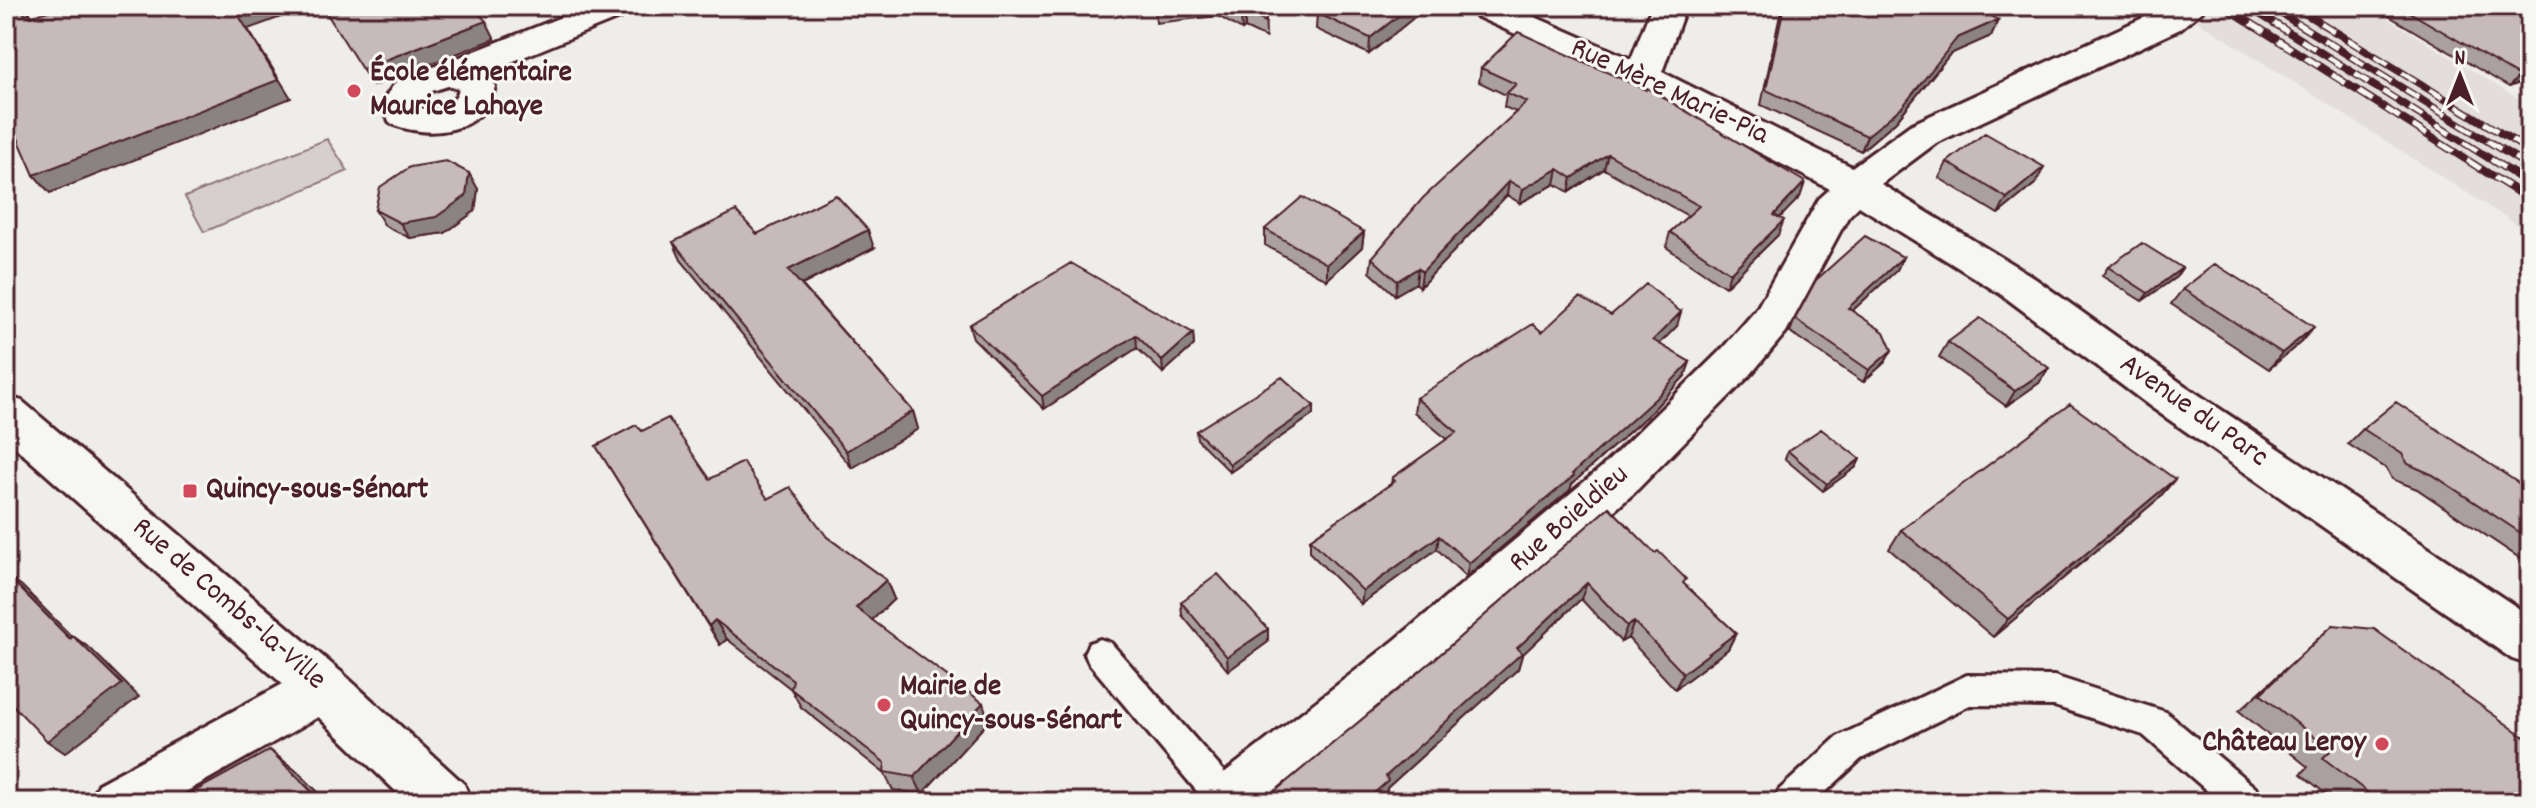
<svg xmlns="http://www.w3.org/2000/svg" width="2536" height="808" viewBox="0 0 2536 808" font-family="Dekko,sans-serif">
  <rect width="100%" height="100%" fill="#efedea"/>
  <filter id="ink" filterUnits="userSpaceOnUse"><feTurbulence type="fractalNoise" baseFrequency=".0125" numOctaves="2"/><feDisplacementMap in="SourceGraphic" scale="16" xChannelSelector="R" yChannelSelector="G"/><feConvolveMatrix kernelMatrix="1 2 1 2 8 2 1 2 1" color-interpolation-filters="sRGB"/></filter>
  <g filter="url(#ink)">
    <!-- built -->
    <path fill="#e3dedc" d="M2174,6H2367L2530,106V233Z"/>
    <!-- green -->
    <path fill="#d7cfce" stroke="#90777c" stroke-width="2" d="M327,139L348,171L204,232L185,197Z"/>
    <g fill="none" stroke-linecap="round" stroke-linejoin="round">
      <defs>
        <path id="lane" d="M1100,639L1111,643L1240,790L1245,802H1206L1089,663L1084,653L1089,643Z
          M1967,675L2054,676L2166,712L2258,790L2263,802H2220L2143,735L2054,706L1970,705L1861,759L1815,802H1774L1779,790L1837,737Z"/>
        <path id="street" d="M589,6H636L631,13L484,73L495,86C487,134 427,140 390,123L381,104L395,83L407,75L440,65ZM448,86L459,89C455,107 435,110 419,108L418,102L432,91Z
          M1464,6H1510L1631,59L1652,6H1686L1662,72L1852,167L1910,125L2169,6H2199L2202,11L2180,29L1936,143L1881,184L2030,275L2181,383L2530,616V665L2512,659L2151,407L2002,295L1859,206L1848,217L1786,332L1751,374L1634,493L1431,672L1271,802H1202L1210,784L1395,640L1602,467L1721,350L1756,310L1819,199L1830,189L1629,85L1469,13Z
          M323,665L341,672L349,688L341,704L168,802H90L98,784L305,672Z"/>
        <path id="secondary" d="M6,396L22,401L341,672L464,784L472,802H407L305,704L6,439Z"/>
      </defs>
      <!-- lane casing -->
      <use href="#lane" stroke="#4a1f2b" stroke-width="6"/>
      <!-- street casing -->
      <use href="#street" stroke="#4a1f2b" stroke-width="6"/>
      <!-- secondary casing -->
      <use href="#secondary" stroke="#4a1f2b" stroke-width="6"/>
      <!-- lane -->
      <use href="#lane" fill="#f6f6f2" fill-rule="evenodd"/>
      <!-- street -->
      <use href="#street" fill="#f6f6f2" fill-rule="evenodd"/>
      <!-- secondary -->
      <use href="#secondary" fill="#f6f6f2" fill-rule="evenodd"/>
      <defs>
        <path id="rail" d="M2224,6L2530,200
          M2247,6L2530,184
          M2269,6L2530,167
          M2293,6L2530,151"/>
      </defs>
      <!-- rail casing -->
      <use href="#rail" stroke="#4a1f2b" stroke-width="8"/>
      <!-- rail -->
      <use href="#rail" stroke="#f6f6f2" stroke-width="5" stroke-dasharray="16" stroke-linecap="butt"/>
    </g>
    <!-- wall -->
    <path fill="#aaa0a1" stroke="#4a1f2b" stroke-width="2" d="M1157,6H1265L1266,38L1245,28L1242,30L1218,16L1156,23L1155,7Z
      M1326,6H1428L1369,54L1316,29L1317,13Z
      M1759,6H1976L1998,20L1991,36L1950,54L1896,121L1861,151L1761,105L1781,10Z
      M2372,6H2530V79L2509,87Z
      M1481,68L1805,182L1800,197L1779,218L1778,235L1725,287L1666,247L1670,232L1688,216L1604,169L1569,192L1555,184L1520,203L1507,195L1420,287L1416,283L1395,295L1370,272L1372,258L1516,112L1504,107L1506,95L1479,82Z
      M1947,162L2036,183L1998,214L1939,178Z
      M478,189L475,211L445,233L410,238L385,226L375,210Z
      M1265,229L1364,232L1362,247L1327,280L1265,245Z
      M757,234L874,248L802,285L913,411L918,429L852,468L681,260L673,242Z
      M1903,257L1897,270L1852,311L1892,350L1885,362L1863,382L1790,332L1795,319Z
      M2108,267L2182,268L2176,277L2142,301L2102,276Z
      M2183,289L2301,342L2269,369L2171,304Z
      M1611,315L1677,326L1659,344L1690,362L1685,376L1651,412L1572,484L1570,490L1466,577L1437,549L1361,604L1310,553V539L1391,484L1392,478L1447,439L1414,412L1416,398L1542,332Z
      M969,325L1193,333L1194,345L1163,373L1137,348L1044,409L973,338Z
      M1948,342L2039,383L2006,406L1939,357Z
      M1314,406V414L1230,472L1197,439L1196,431Z
      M2363,429L2522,486L2530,478V565L2417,489L2392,479L2387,469L2348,444Z
      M642,431L710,479L768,499L827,537L886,580L894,599L872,620L989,721L922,794L893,790L885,774L801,707L791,689L727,639L720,645L596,446Z
      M1788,451L1860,459L1856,467L1823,491L1785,459Z
      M2175,479L2158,499L1993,637L1889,549L1901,530Z
      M1609,507L1684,584L1736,633L1728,649L1675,689L1628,638L1621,642L1581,599L1522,655L1518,669L1387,788L1386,796L1378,802H1262L1436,658Z
      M1181,602L1268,642L1228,671L1182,615Z
      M2333,625L2530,802H2336L2301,774L2308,767L2239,711Z"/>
    <!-- shaded-wall -->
    <path fill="#8b8283" stroke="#4a1f2b" stroke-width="2" d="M21,6H26L31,15L44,31L25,15Z
      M250,6H311L248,29L291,98L50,193L34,175L236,11Z
      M1411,6H1428L1369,54L1370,38Z
      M1245,12V28L1242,30L1241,15Z
      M1998,20L1991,36L1950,54L1896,121L1861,151L1867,136L1957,38Z
      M486,21L495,39L373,86L362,69Z
      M2530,72V79L2509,87L2519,76Z
      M6,111L23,129L6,135Z
      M1608,154L1604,169L1569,192L1572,178Z
      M2044,167L2036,183L1998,214L2007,198Z
      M1558,169L1555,184L1520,203L1523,189Z
      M469,173L478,189L475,211L445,233L410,238L400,223Z
      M1509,181L1507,195L1420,287L1422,272Z
      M1805,182L1800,197L1768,230L1774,215Z
      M1784,220L1778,235L1725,287L1730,273Z
      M868,230L874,248L795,288L788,270Z
      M1364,232L1362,247L1327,280V264Z
      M1903,257L1897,270L1842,320L1848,308Z
      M1418,268L1416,283L1395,295L1397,281Z
      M2182,268L2176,277L2142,301L2148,293Z
      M1681,312L1677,326L1649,355L1653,340Z
      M2314,327L2301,342L2269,369L2282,353Z
      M1193,333L1194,345L1163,373L1162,361Z
      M1136,335L1137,348L1044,409L1042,396Z
      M1892,350L1885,362L1863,382L1869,370Z
      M1690,362L1685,376L1651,412L1572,484L1570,490L1466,577L1469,563L1572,474Z
      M2049,368L2039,383L2006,406L2015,391Z
      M1314,406V414L1230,472V464Z
      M913,411L918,429L852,468L846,451Z
      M1860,459L1856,467L1823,491L1827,484Z
      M2175,479L2158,499L1993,637L2008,619Z
      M1439,536L1437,549L1361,604L1363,591Z
      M6,574L22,586L87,652L70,639Z
      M886,580L894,599L865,627L856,608Z
      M1587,583L1581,599L1522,655L1518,669L1387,788L1386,796L1378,802H1364L1386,776L1517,648Z
      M715,620L727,639L720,645L709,626Z
      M1634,622L1628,638L1621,642L1627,626Z
      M1268,629V642L1228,671L1227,657Z
      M1736,633L1728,649L1675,689L1683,673Z
      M73,636L91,649L139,697L65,753L47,741Z
      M983,703L989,721L922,794L914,777Z
      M270,750L299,773L328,802H322Z"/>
    <!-- building -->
    <path fill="#c6babb" stroke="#4a1f2b" stroke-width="2" d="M6,6H21L25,15L30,13L31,17L62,6H250L236,11L278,80L34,175L6,111Z
      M322,6H472L486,21L362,69Z
      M1226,6H1265L1266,22L1245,12L1241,15Z
      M1326,6H1411L1370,38L1317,13Z
      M1784,6H1976L1998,20L1957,38L1903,106L1867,136L1766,90Z
      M2399,6H2530V72L2519,76Z
      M1518,32L1646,90L1647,88L1805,182L1774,215L1784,220L1730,273L1670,232L1699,206L1608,154L1572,178L1558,169L1523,189L1509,181L1422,272L1418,268L1397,281L1372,258L1423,198L1527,102L1507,93L1516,84L1481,68Z
      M1985,133L2044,167L2007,198L1947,162Z
      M446,161L469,173L466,196L436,217L400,223L375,210L380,187L410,167Z
      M836,195L868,230L788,270L913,411L846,451L673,242L736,211L757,234Z
      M1302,197L1364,232L1327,264L1265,229Z
      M1865,236L1903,257L1848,308L1884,332L1892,350L1869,370L1795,319L1816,280Z
      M2142,243L2182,268L2148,293L2108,267Z
      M1071,263L1193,333L1162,361L1136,335L1042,396L969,325Z
      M2215,264L2314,327L2282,353L2183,289Z
      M1646,284L1681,312L1653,340L1690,362L1656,398L1572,474L1574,476L1469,563L1439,536L1363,591L1310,539L1395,481L1392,478L1457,432L1416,398L1533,324L1542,332L1580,297L1611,315Z
      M1980,318L2049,368L2015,391L1948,342Z
      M1282,377L1314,406L1230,464L1196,431Z
      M2396,402L2523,486L2530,479V539L2433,475L2408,464L2402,454L2363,429Z
      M2070,404L2175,479L2008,619L1901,530Z
      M668,418L710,479L743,462L768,499L790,487L827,537L886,580L856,608L983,703L914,777L884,772L885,763L791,689L793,680L715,620L709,626L596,446L636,425L642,431Z
      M1821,429L1860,459L1827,484L1788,451Z
      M1609,507L1655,553L1658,551L1686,579L1683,583L1736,633L1683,673L1634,622L1627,626L1587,583L1517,648L1522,653L1386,776L1388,781L1364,802H1262L1436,658Z
      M6,574L70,639L73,636L122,684L47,741L6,698Z
      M1218,574L1268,629L1227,657L1181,602Z
      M2333,625L2374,629L2530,741V802H2380L2323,758L2331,750L2260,694Z
      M270,750L322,802H175Z"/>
  </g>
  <!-- markers -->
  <g fill="#d1495b" stroke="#f6f6f2" stroke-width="3">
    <circle cx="354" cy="91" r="8"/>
    <rect x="182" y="483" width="16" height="16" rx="4"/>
    <circle cx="884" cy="705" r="8"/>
    <circle cx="2382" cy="744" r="8"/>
  </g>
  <g text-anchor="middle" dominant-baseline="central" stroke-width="6" stroke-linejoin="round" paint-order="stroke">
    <!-- poi labels -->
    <g font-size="30" font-weight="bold" fill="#4a1f2b" stroke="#f6f6f2" text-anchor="start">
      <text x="370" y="74">École élémentaire<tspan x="370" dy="34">Maurice Lahaye</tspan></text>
      <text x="206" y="491">Quincy-sous-Sénart</text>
      <text x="900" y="688">Mairie de<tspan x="900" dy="34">Quincy-sous-Sénart</tspan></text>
      <text x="2366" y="744" text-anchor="end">Château Leroy</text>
    </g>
    <!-- street labels -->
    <g font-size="30" fill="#4a1f2b" stroke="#f6f6f2">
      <text transform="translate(1669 93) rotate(25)">Rue Mère Marie-Pia</text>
      <text transform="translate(2193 412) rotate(35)">Avenue du Parc</text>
      <text transform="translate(1570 520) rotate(-41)">Rue Boieldieu</text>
      <text transform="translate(228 605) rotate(41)">Rue de Combs-la-Ville</text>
    </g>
  </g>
  <!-- margin -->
  <rect width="2536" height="808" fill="none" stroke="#f6f6f2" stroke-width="32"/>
  <rect x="16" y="16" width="2504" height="776" fill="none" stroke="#4a1f2b" stroke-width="3" filter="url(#ink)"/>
  <!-- north arrow -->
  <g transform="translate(2460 76)" stroke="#f6f6f2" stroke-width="6" paint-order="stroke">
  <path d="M0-6L14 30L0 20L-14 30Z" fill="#4a1f2b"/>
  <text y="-12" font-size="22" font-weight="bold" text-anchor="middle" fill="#4a1f2b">N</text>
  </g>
</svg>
